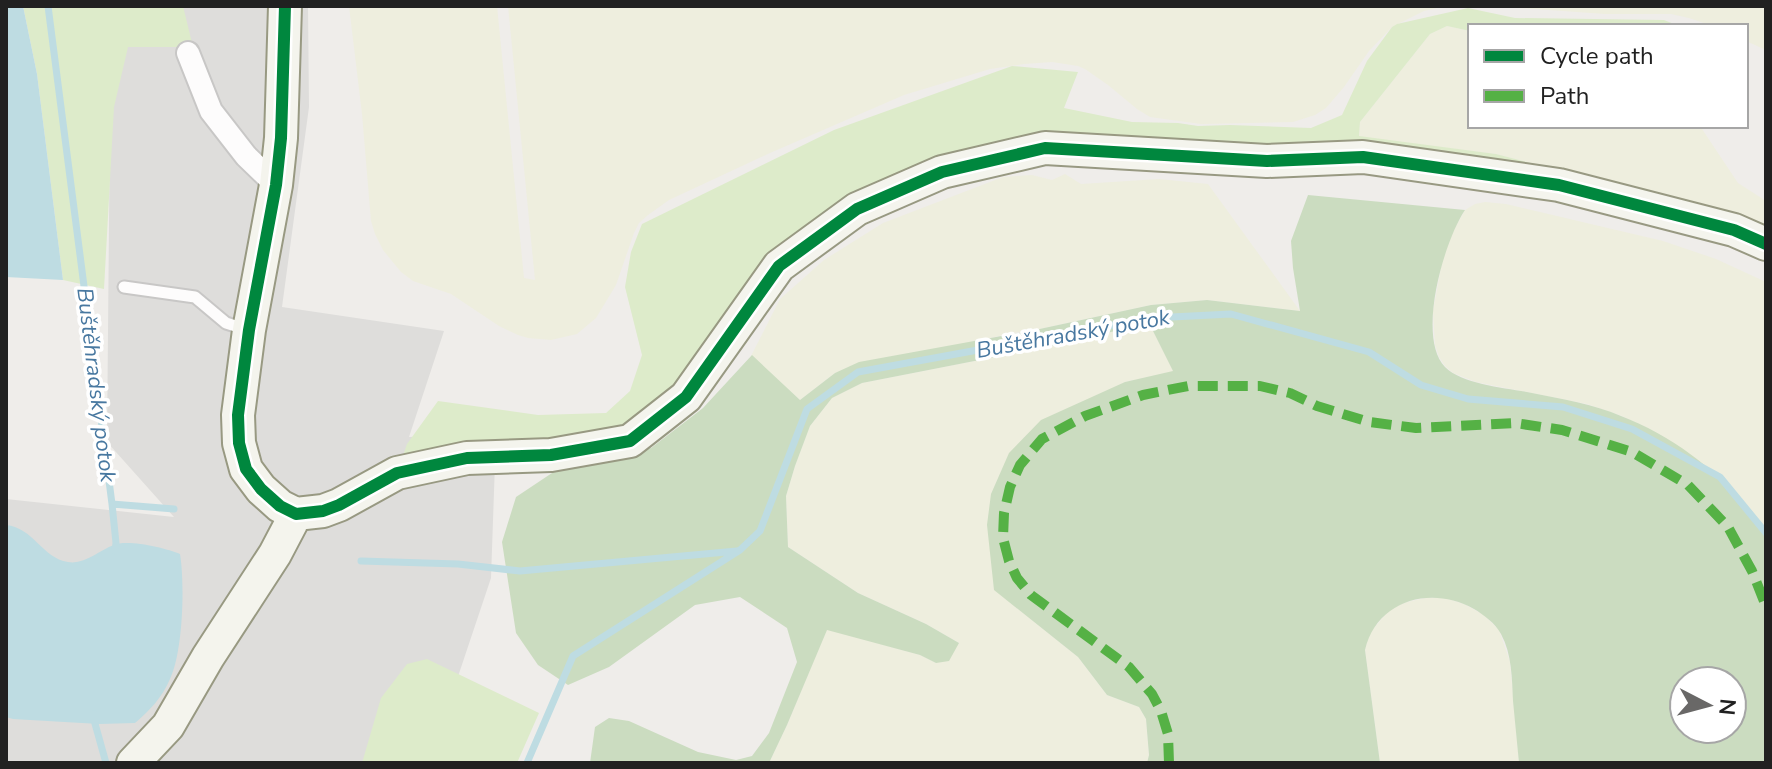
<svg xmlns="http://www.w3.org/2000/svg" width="1772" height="769" viewBox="0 0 1772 769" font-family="'Nunito Sans',sans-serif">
  <rect width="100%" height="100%" fill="#efedea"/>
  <!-- residential -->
  <path fill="#dedddb" d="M111,6H308L309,107L282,307L444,331L409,437L496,434L491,578L429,763H6V499L174,517L107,442Z"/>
  <!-- farmland -->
  <path fill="#eeeede" d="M349,6H497L524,278L535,280L508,6H1446L1424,11L1392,27L1369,51L1344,87L1326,108L1315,115L1293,122L1201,124L1150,117L1137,109L1108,85L1085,69L1078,66L1052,62L1024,64L990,69L904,95L770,153L669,200L648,215L639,223L634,233L616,285L596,318L577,334L551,340L528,338L518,335L499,326L451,294L413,281L401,272L383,250L375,234L371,221L362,114Z
    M1490,6H1766V50L1746,41V26H1713L1689,18L1671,14H1605Z
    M1447,26L1470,31V126H1700L1738,183L1766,201V230L1643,192L1496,154L1359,137L1360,122L1430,34Z
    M1065,174L1081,184L1159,179L1208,184L1300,311L1207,300L1151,305L1035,330L1012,333L835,373L800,400L751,356L780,299L824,260L883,223L1003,177L1032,175L1052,180Z
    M1485,202L1506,204L1663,241L1716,259L1766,282V534L1755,517L1724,483L1700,462L1674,444L1646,428L1622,416L1587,404L1476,382L1453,373L1445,366L1439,357L1435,345L1433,311L1442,262L1451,235L1465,210L1475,204Z
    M1149,323L1174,372L1125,382L995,590L1078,657L1107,695L1139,707L1146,719L1149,755L1147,763H769L787,725L827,629L920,655L936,663L959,643L926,624L858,593L788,547L786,496L795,466L810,426L832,398L862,383L1056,345Z
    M1425,598H1445L1464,604L1484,615L1499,630L1510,662L1519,763H1380L1365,650L1369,634L1390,609L1407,602Z"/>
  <!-- grass -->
  <path fill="#ddebca" d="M23,6H183L193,47H128L114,107L104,289L63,280L37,74Z
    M1468,8L1515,18L1664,20L1679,26H1470V31L1447,26L1430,34L1360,122L1359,136L1496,154L1643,192L1045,148L857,209L630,441L397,473L407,444L438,401L538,415L606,413L630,391L642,355L625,287L631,252L642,224L834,130L1012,66L1078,72L1064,108L1132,122L1178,123L1198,126L1230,125L1311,128L1342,115L1367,61L1392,27L1397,24Z
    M427,659L539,713L517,763H362L381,698L407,664Z"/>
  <!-- forest -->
  <path fill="#cbdcc0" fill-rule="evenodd" d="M1308,195L1465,210C1444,241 1416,337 1445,367C1463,385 1508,388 1532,393C1562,399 1593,404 1621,416C1679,438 1733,482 1766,534V763H1519C1517,742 1515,722 1513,701C1512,679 1512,654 1501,634C1495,623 1484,615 1474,609C1431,585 1377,600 1365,650L1380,763H1147L1149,755L1146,719L1139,707L1107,695L1078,657L994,590L987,525L991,494L1009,453L1041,420L1125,382L1173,371L1149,323L1056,345L862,383L832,398L810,426L795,466L786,496L788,547L858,593L926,624L959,643L949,661L936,663L920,655L827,630L787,725L769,763H590L595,727L609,718L629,721L698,752L736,760L752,756L769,733L797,662L787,628L740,597L695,605L609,667L568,685L538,665L516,633L502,542L516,497L558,469L651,448L703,408L752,355L800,400L835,373L859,362L1035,330L1151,305L1207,300L1300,311L1293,268L1291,241ZM1684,681H1732V729H1684Z"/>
  <!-- water -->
  <path fill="#bedce2" d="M6,6H23L37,74L63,280L6,277Z
    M6,525C34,528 42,558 68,562C85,565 99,550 114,545C127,539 166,548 180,554C185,584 183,652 170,679C162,698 149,711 135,723L99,724L13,719L6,717Z"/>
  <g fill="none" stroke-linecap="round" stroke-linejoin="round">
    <!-- stream -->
    <path stroke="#bedce2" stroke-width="7" d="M48,6L112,504L116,543L115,551
      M112,504L174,509
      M361,561L458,564L520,571L737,551
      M94,714V720L106,763
      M527,763L573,656L740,550L760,531L807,409L858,372L1152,318L1231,314L1369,352L1421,385L1468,399L1563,407L1632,429L1720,477L1766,533"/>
    <defs>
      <path id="lane" d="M124,287L195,297L226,323L248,330"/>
      <path id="street" d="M188,53L211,111L246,156L276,185"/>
      <path id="secondary" d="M285,6L281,138L276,185L249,330L238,415L239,443L246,469L261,489L280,506L296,514L323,511L339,505L397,473L467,458L551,455L630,441L686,397L779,266L857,209L942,172L1045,148L1267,161L1363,157L1559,185L1734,230L1766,244
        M133,763L168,726L208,657L275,554L296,514"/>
    </defs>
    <!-- lane casing -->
    <use href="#lane" stroke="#c8c7c6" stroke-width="15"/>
    <!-- street casing -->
    <use href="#street" stroke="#c8c7c6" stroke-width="26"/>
    <!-- secondary casing -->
    <use href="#secondary" stroke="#989982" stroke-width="36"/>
    <!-- lane -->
    <use href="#lane" stroke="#fdfcfc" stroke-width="11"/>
    <!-- street -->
    <use href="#street" stroke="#fdfcfc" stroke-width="22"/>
    <!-- secondary -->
    <use href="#secondary" stroke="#f4f4ed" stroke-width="32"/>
    <!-- quiet -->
    <path stroke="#55b145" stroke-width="10" stroke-dasharray="20 10" stroke-linecap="butt" d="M1169,763L1168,734L1161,711L1152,694L1129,667L1031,595L1017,578L1009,561L1003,538L1004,513L1010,487L1020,465L1042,439L1085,416L1143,395L1188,386H1260L1290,393L1317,406L1369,422L1416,428L1515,423L1562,430L1632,452L1688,485L1728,527L1752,571L1766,606"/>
    <defs>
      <path id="cycleway" d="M285,6L281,138L276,185L249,330L238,415L239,443L246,469L261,489L280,506L296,514L323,511L339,505L397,473L467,458L551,455L630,441L686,397L779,266L857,209L942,172L1045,148L1267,161L1363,157L1559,185L1734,230L1766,244"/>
    </defs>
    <!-- cycleway casing -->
    <use href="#cycleway" stroke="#fff" stroke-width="17"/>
    <!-- cycleway -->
    <use href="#cycleway" stroke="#00873e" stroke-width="12"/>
  </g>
  <g text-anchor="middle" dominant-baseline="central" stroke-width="7" stroke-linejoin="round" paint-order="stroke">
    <!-- water labels -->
    <g font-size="22" font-style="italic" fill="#4878a0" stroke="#fff">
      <text transform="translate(1073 334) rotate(-10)">Buštěhradský potok</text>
      <text transform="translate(96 385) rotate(83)">Buštěhradský potok</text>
    </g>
  </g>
  <!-- border -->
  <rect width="1772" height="769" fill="none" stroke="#212121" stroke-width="16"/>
  <!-- legend -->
  <rect x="1468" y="24" width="280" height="104" fill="#ffffff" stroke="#a6a6a6" stroke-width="2"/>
  <rect x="1484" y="50" width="40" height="12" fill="#00873e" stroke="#a6a6a6" stroke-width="2"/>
  <text x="1540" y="64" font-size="24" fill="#212121">Cycle path</text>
  <rect x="1484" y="90" width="40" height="12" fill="#55b145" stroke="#a6a6a6" stroke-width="2"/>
  <text x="1540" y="104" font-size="24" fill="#212121">Path</text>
  <!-- north arrow -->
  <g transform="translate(1708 705) rotate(96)"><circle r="38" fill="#ffffff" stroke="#a6a6a6" stroke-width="2"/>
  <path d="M0-6L14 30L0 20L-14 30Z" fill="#696867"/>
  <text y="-12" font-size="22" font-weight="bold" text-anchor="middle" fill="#212121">N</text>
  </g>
</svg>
